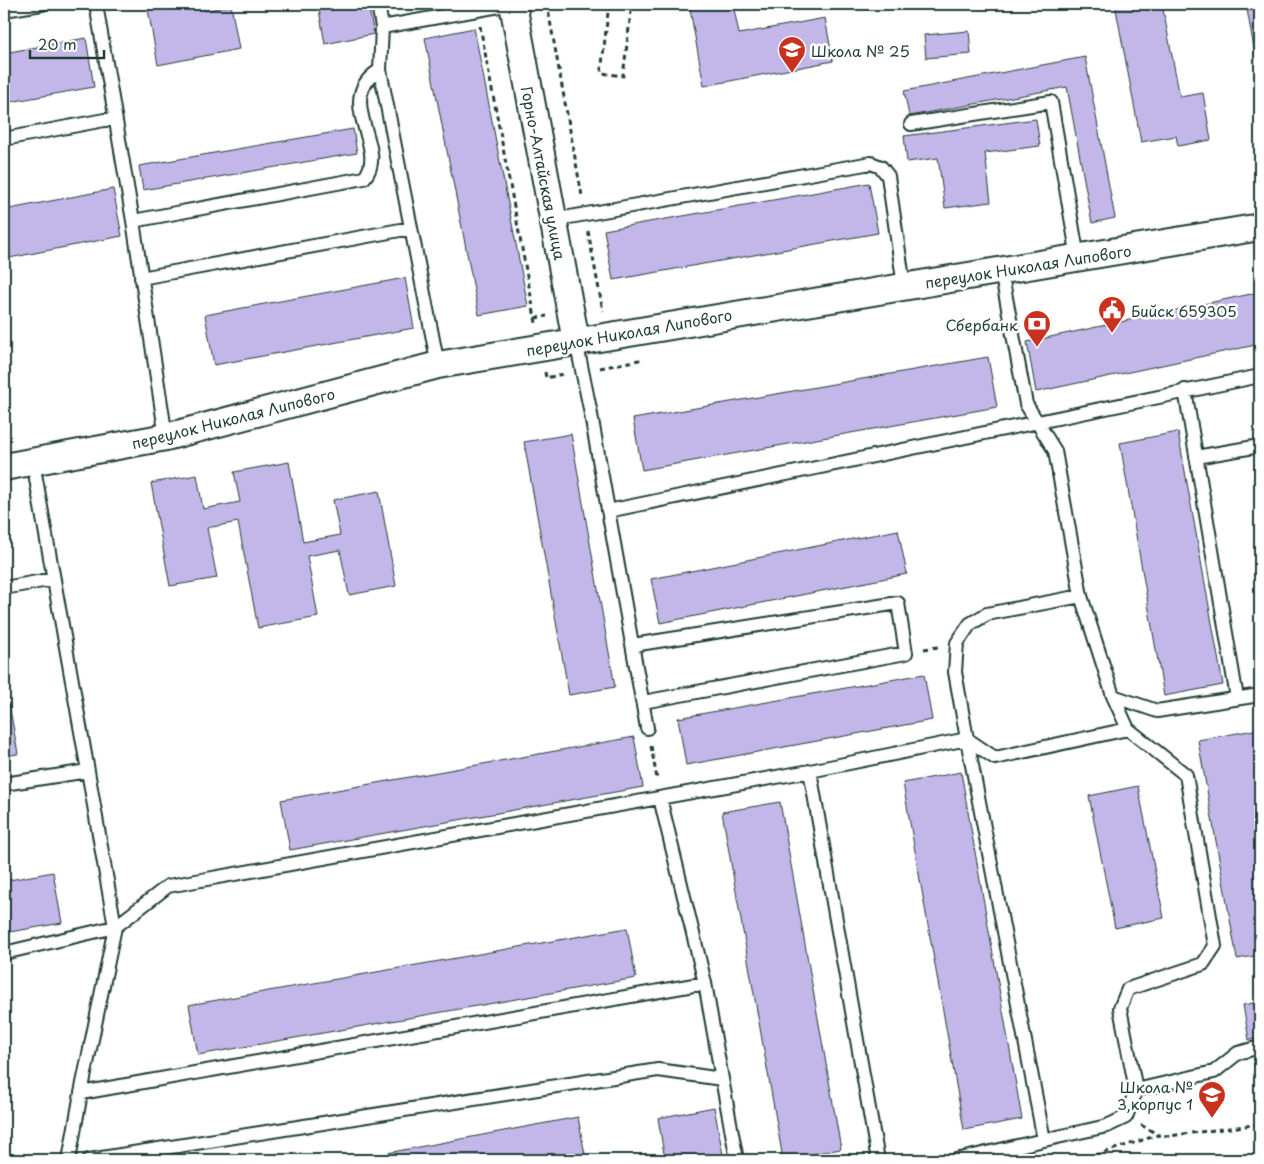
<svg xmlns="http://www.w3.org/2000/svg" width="1264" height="1164" viewBox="0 0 1264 1164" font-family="'Playpen Sans',sans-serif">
  <rect width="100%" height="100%" fill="#fff"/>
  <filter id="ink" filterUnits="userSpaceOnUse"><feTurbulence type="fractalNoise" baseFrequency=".02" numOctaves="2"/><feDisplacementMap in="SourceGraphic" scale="10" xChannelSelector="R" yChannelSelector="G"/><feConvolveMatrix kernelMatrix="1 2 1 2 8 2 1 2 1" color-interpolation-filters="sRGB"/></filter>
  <g filter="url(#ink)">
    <!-- building -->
    <path fill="#c3b7e9" stroke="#1f3d34" d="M147,4H204L205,11L231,5L239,49L158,65Z
      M318,4H368L374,34L325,44Z
      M689,4H733L739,34L825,18L833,61L704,86Z
      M1115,4H1162L1180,97L1203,93L1211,140L1178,146L1176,136L1141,142Z
      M1246,4H1260V81Z
      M474,28L528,306L479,315L425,38Z
      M969,31L971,54L926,58L924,35Z
      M86,38L94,87L4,103V53Z
      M1085,57L1115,218L1092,223L1067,87L909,116L904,91Z
      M1036,119L1040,146L985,153L991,202L945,208L938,158L907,162L904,136Z
      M353,129L357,153L143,190L139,166Z
      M869,183L878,233L613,280L604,230Z
      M113,189L122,236L4,259V210Z
      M405,278L414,328L214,365L205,315Z
      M1260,292V344L1036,392L1027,342Z
      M988,357L997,407L642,470L633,419Z
      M1178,432L1223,685L1164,696L1120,443Z
      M571,434L615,687L569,695L524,442Z
      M289,462L303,542L340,535L333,500L379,491L396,586L349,595L340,550L307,556L318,617L258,628L238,522L207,528L217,578L170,586L151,483L197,475L203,509L240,502L234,472Z
      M898,530L907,574L660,623L651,579Z
      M924,674L932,720L686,765L678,718Z
      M9,703L18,754L4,756V704Z
      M1260,729V955L1237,959L1198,740Z
      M634,737L643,787L290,850L281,800Z
      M961,772L1022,1119L964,1130L903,783Z
      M1138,786L1164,918L1115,928L1089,796Z
      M780,802L841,1149L783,1159L722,812Z
      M53,872L62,923L4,933V881Z
      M627,928L636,978L198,1055L189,1005Z
      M1260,1002V1038L1249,1040L1243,1005Z
      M714,1107L724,1160H665L658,1118Z
      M578,1117L586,1160H350Z"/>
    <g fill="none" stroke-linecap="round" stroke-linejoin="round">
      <defs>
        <path id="lane" d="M96,4L133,221L166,437
          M378,4L382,27L380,70L438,365
          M4,10L42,4
          M382,27L511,4
          M911,124L1051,102L1078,258
          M4,139L115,118
          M553,220L871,163L881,167L888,176L904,286
          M133,221L364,178C391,148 331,100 380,70
          M1001,271L1026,404L1055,451L1081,596L1113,696L1157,711L1260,695
          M141,278L411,228
          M576,341L590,409L647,728
          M1185,390L1237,698
          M1196,457L1260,446
          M33,462L88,771
          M608,511L1260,376
          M4,588L54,579
          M633,645L898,603L906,653L643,702
          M810,771L878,1160
          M4,784L88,771L115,927L4,953
          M660,798L705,983L722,1079
          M1136,1090L1214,1072L1238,1053L1260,1047
          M81,1093L705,983
          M1044,1140L1107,1126L1126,1117L1136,1090L1120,1008L1128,989L1203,964L1215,946L1186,775L1128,729L1113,696
          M69,1160L81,1093L115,927L168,886L810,771L967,739L995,758L1128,729
          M89,1160L658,1070L722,1079L737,1160
          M956,1160L1044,1140L967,739L955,672L957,643L970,624L987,614L1081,596"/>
        <path id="street" d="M513,4L576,341
          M4,467L166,437L438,365L1260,227"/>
      </defs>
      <!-- lane casing -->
      <use href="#lane" stroke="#1f3d34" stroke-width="16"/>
      <!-- street casing -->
      <use href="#street" stroke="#1f3d34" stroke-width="30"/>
      <!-- path -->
      <path stroke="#1f3d34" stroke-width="3" stroke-dasharray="5 4" stroke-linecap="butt" d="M547,4L582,196
        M609,4L601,73L623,76L632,4
        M609,6L631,8
        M480,26L536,323
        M588,231L603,311
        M535,318L547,316
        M600,368L639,360L638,356
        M545,372L546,378L563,374
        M924,649L938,647
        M651,746L657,779
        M1141,1125L1157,1134
        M1069,1160L1096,1155L1158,1135L1169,1136L1260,1124"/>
      <!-- lane -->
      <use href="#lane" stroke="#fff" stroke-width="12"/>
      <!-- street -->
      <use href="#street" stroke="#fff" stroke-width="26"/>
    </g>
  </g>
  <!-- icons -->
  <defs>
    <symbol id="school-pin" viewBox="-11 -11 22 30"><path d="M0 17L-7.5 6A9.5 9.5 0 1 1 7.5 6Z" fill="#c8321e" stroke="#fff"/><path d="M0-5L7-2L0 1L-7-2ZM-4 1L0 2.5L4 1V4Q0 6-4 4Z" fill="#fff"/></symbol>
    <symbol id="civic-pin" viewBox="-11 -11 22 30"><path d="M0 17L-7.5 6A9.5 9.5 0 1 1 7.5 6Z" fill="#c8321e" stroke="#fff"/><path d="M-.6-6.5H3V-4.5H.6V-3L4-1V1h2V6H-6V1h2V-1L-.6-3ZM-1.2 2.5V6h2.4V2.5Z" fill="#fff"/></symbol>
    <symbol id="bank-pin" viewBox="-11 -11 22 30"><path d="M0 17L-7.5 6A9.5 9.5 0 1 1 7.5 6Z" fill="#c8321e" stroke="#fff"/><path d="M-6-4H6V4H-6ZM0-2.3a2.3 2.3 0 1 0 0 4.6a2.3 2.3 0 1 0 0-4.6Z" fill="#fff"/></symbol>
  </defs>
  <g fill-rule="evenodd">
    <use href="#school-pin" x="776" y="34" width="32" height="43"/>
    <use href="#civic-pin" x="1096" y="294" width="32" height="43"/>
    <use href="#bank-pin" x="1021" y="308" width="32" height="43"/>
    <use href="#school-pin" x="1196" y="1079" width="32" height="43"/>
  </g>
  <g text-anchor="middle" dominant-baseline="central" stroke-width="5" stroke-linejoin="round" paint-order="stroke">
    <!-- poi labels -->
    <g font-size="15" fill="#1f3d34" stroke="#fff" text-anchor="start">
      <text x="811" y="50">Школа № 25</text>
      <text x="1131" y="310">Бийск 659305</text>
      <text x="1018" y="324" text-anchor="end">Сбербанк</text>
      <text x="1193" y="1086" text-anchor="end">Школа №<tspan x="1193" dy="17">3,корпус 1</tspan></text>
    </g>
    <!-- street labels -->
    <g font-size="15" fill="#1f3d34" stroke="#fff">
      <text transform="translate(544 173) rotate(79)">Горно-Алтайская улица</text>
      <text transform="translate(1028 266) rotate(-9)">переулок Николая Липового</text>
      <text transform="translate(629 332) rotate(-10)">переулок Николая Липового</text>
      <text transform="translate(233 418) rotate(-14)">переулок Николая Липового</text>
    </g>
  </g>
  <!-- margin -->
  <rect width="1264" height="1164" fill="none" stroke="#fff" stroke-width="20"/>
  <rect x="10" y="10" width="1244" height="1144" fill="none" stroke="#1f3d34" stroke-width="2" filter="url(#ink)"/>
  <!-- scale -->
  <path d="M30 50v8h74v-8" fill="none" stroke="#1f3d34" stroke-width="2.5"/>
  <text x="38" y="50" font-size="15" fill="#1f3d34" stroke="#ffffff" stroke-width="4" paint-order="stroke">20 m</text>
</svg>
